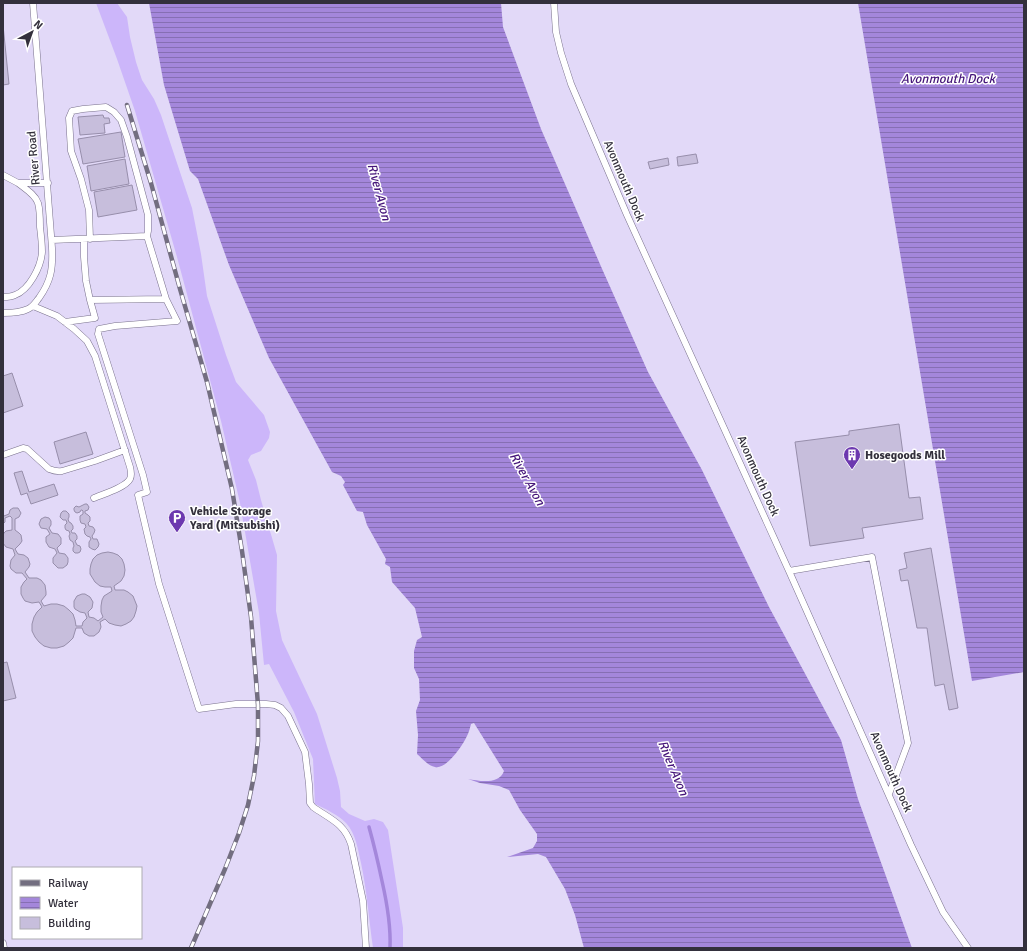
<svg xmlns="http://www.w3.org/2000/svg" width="1027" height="951" viewBox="0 0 1027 951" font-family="Signika,sans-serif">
  <defs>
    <pattern id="water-rules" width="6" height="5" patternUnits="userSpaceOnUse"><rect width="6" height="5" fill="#a487db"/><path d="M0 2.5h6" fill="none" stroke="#866fb3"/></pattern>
  </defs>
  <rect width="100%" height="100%" fill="#e2d9f8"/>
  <!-- grass -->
  <path fill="#ccb6fa" d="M96,3H117L127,17L130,37L136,62L142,80L154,99L161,115L192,208L201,254L207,296L226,355L236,382L264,415L270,432L269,438L261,451L251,455L248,460L256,480L261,500L277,555L276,611L282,640L317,714L337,778L340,791L341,807L349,814L365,821L374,819L383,822L388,830L403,928V948H373C369,920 367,891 361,863C358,850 356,834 346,823C338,815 326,809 315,804L313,759L294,712L269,664L264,665L259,613L240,503L221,421L177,257L135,111L117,59Z"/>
  <!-- water -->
  <path fill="url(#water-rules)" d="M149,3H501L503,27L541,129L603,271L648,372L702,470L769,607L841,740L858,799L912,948H584L575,915L565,889L546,857L538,854L507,857L533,848L537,841V834L520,810L509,790L499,786L480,783L468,779C479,781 499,785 504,771L474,723L471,724C470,728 469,732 467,736C463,745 446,770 435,767C428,766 422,758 417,754L418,735L416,711L420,700L419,679L414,668V651L417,640L422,637L415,608L392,582L390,567L385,564L386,559L367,525L363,512L357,511L343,485L345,482L341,476L332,472L269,358L229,265L198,179L190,171L164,85Z
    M858,3H1024V672L972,681Z"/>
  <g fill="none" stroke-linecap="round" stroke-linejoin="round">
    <!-- stream -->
    <path stroke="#a487db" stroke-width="3.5" d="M369,827C374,845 378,862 382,881C387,903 391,925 390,948"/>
  </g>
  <!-- building -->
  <path fill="#c7bedc" stroke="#978eab" d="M3,25L9,84L3,85Z
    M103,115L104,118H109L110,123L104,124L105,133L80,135L78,117Z
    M121,132L125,157L83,164L78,139Z
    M696,154L698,163L678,166L677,157Z
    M668,158L669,165L650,169L648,162Z
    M125,159L129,184L91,191L87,166Z
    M132,185L137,210L98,217L94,192Z
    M12,373L23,406L3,413V376Z
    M899,424L909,498L920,497L923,519L862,528L864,538L810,546L795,442L849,435V431Z
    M86,432L93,454L60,464L54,442Z
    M22,471L29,492L54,484L58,495L31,504L27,493L21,495L14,473Z
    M85,504H87L89,507L88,510L85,511V513L88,515L90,517V521L88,523L89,526L93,527L95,530L94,533L92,536L93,539H97L99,544L98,547L95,550L92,549L89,547V542L91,539L90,537L87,536L85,534L84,529L86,527L85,524L81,523L80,520V516L83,514V511L82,510H81L80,512L77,513L75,512L74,510V508L76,506L79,507Z
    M13,508H18L21,513L19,517L15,519V530L19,533L21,535L22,541L20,544L15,549L18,554L24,555L28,558L30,564L29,567L25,572L29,578H37L41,580L45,585L46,592V595L41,601L44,606L51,604H57L64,606L69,610L73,614L75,620L76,626H82L83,622L87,618L85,613L80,612L75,609L74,607V601L77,596L82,594H85L90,597L93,602L92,608L88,612L89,617L94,618L98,621L103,617L101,612V606L102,600L104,596L112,591L111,587H105L100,586L95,582L90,574V569L91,564L93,559L97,555L102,553L108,552L113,553L118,555L122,559L124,564L125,570L124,576L121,581L114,586L115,590H124L128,592L133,596L137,606L136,611L134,617L131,621L126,624L121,626L115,625L109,623L105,619L100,622L101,627L99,632L94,636H89L84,633L82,628H76L73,638L69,642L64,646L57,648H51L44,646L39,642L35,637L32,631V624L34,617L37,612L42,607L39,602L32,603L25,601L23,598L21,594V587L24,582L27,579L22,573H16L11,569L10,566L11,560L15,555L13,549L6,547L3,543V535L4,533L6,531L12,530V518L10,516L5,518V522L3,524V514L4,516L9,514L10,510Z
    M63,511H66L69,514V517L68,519L69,522L71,523L73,526V529L71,531L72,533H75L77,536V539L75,541L77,545L80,546L81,549L80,552L78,553H75L73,551V548L74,546L73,542L70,540L69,536L70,534L69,531L66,530L65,528V525L67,523L66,520H63L60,517L61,513Z
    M45,517L49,518L51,521V525L49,528L52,533L58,534L61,538V544L57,548L59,553L65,554L68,558V562L67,565L63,568H58L53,563V558L57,553L55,549L49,547L46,542V537L50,534L47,529L41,528L39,524L41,519Z
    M931,548L958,708L949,710L944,684L935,686L927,628H917L908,580L901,581L899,570L907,568L904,553Z
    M7,662L16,698L3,701V663Z"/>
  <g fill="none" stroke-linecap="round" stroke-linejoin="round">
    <defs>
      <path id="lane" d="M554,3L556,32L561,53L571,84L627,215L789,571L911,845L943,912L968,948
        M3,175L18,183H48
        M84,239V257L86,281L90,300L166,299
        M90,239L89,210L81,179L71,151L69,118L72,111L83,109L106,107L114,112L121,120L127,137L148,215V231L147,236L166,299L177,321L115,326L99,329L98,334L143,475L147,492L138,495L159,584L199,709L236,704H266L275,705L281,708L288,716L305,752L309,784L310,803L313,807C330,819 344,823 351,844L363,901L366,948
        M52,240L147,236
        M3,297C7,297 11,297 15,295C29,290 41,267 42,252C42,244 41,235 40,227C40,219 40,210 38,203C35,194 24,188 18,183
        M33,306L57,316L74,329L87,341L95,356L130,467C131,471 132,475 130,479C125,488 103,494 94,498
        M3,313C11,313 20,313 28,309C33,307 35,303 39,298C51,281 53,269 52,248L33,3
        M65,322L95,318L90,300
        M3,455L23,448L27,449L49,469C54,471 57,472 62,471L95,461L125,450
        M789,571L872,557L908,743L889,794
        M3,943L4,948"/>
    </defs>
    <!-- lane casing -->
    <use href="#lane" stroke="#79718c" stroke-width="7"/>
    <!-- lane -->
    <use href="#lane" stroke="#fff" stroke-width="6"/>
    <defs>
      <path id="rail" d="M127,105L151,183L180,289L207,382L232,489L242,551L251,617L258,705V741L254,776L248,805L239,833L225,869L191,948"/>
    </defs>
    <!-- rail casing -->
    <use href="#rail" stroke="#736e80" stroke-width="4.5"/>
    <!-- rail -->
    <use href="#rail" stroke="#fff" stroke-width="3" stroke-dasharray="9" stroke-linecap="butt"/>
  </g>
  <!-- icons -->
  <defs>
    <symbol id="building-pin" viewBox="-11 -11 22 30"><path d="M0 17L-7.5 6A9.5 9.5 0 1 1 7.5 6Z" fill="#6c38af" stroke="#fff"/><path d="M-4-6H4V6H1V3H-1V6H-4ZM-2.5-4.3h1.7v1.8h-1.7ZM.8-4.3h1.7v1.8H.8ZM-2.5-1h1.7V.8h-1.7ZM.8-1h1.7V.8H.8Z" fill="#fff"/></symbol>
    <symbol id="parking-pin" viewBox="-11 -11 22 30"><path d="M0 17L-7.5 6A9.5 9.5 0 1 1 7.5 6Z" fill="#6c38af" stroke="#fff"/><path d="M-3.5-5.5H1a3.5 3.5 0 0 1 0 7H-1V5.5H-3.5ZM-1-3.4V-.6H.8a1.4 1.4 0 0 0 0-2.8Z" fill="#fff"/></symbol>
  </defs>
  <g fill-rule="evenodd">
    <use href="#building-pin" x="842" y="445" width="20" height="27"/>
    <use href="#parking-pin" x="167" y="508" width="20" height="27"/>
  </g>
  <g text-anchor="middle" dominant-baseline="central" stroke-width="3" stroke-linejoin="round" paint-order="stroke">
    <!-- street labels -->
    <g font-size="12" fill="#33303c" stroke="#fff">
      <text transform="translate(34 158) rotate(-95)">River Road</text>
      <text transform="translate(624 181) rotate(67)">Avonmouth Dock</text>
      <text transform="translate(758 476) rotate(66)">Avonmouth Dock</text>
      <text transform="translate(891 772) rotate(66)">Avonmouth Dock</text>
    </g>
    <!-- poi labels -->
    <g font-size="12" font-weight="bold" fill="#33303c" stroke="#fff" text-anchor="start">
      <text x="865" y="455">Hosegoods Mill</text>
      <text x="190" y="511">Vehicle Storage<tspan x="190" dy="14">Yard (Mitsubishi)</tspan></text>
    </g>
    <!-- water labels -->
    <g font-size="13" font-style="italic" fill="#451579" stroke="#fff">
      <text x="948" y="79">Avonmouth Dock</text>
      <text transform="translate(379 192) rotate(75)">River Avon</text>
      <text transform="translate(527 479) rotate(61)">River Avon</text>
      <text transform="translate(673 768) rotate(67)">River Avon</text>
    </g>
  </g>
  <!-- border -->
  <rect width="1027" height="951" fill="none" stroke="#33303c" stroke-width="8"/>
  <!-- legend -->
  <rect x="12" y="867" width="130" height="72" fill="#ffffff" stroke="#adacb1"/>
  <rect x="20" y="880" width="20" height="6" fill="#736e80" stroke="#adacb1"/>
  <text x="48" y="887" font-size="12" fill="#33303c">Railway</text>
  <rect x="20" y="897" width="20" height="12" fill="url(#water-rules)" stroke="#adacb1"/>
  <text x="48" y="907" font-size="12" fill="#33303c">Water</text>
  <rect x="20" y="917" width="20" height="12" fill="#c7bedc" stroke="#adacb1"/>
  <text x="48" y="927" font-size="12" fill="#33303c">Building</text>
  <!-- north arrow -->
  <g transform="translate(32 32) rotate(41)" stroke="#ffffff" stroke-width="3" paint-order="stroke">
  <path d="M0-3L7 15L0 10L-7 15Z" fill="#33303c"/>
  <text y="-6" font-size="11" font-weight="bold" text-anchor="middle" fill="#33303c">N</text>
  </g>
</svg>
